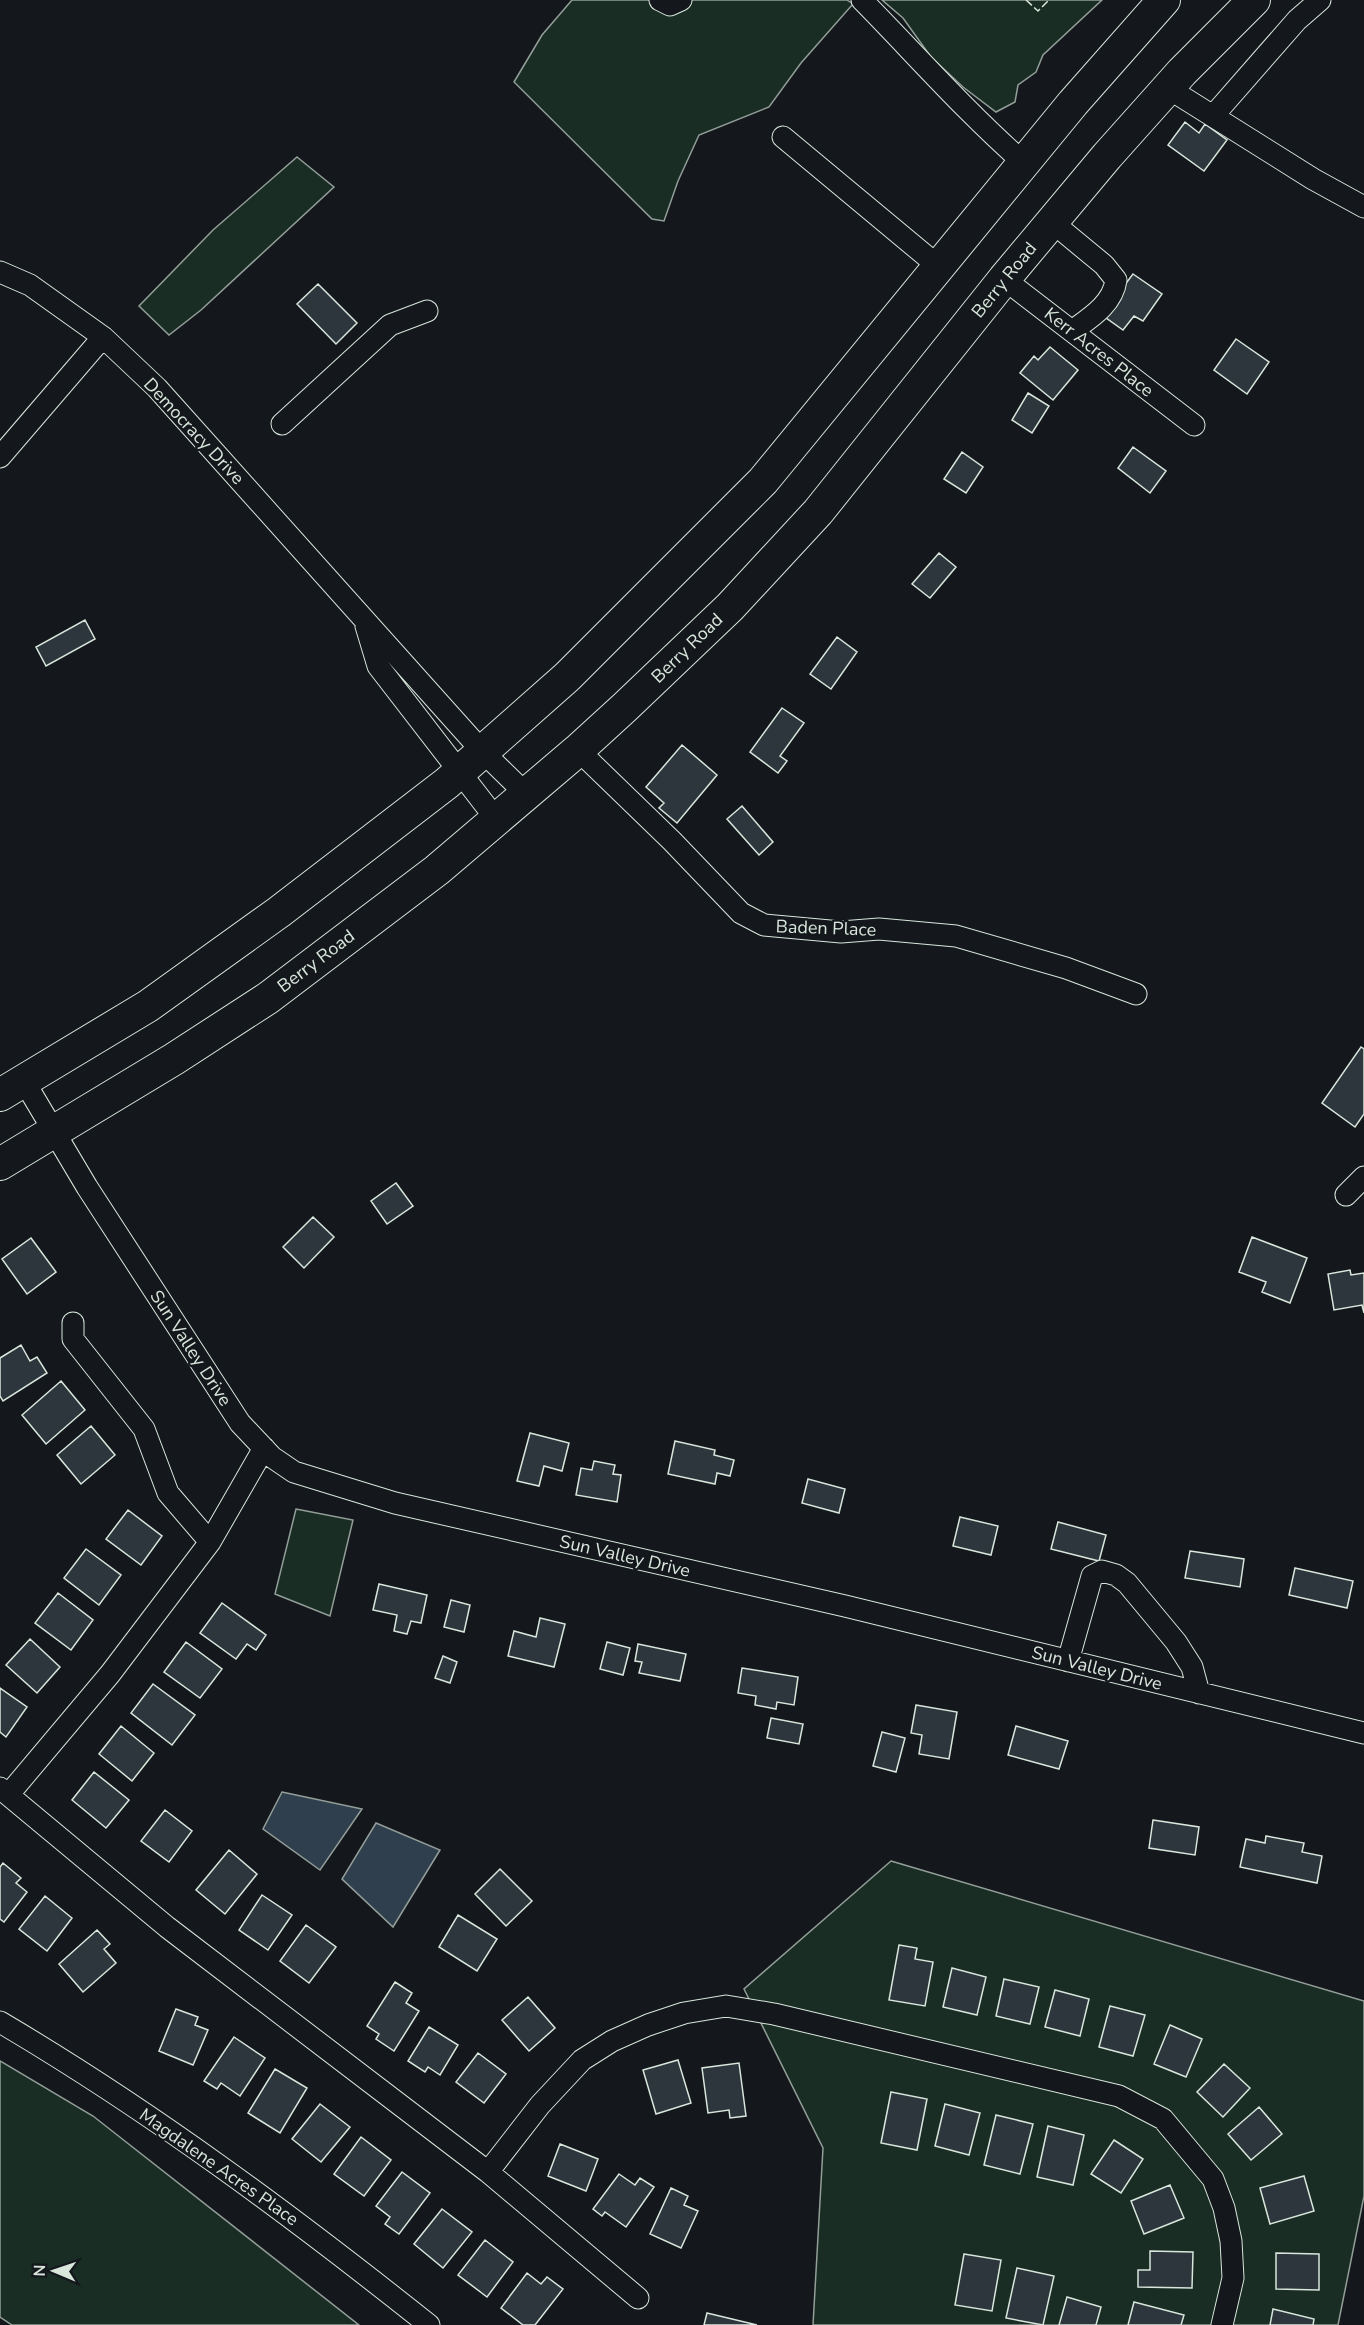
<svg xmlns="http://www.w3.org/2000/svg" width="1364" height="2325" viewBox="0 0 1364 2325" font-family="'Nunito Sans',sans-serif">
  <rect width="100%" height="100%" fill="#14181c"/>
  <!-- green -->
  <path fill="#1a2d24" stroke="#939e99" stroke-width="1.5" d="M572,0H847L853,4L801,63L769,107L699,135L678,181L664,221L652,219L514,82L542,35Z
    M882,0H1102L1043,55L1036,72L1018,85L1015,102L996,112L963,87L931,57L903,18Z
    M297,157L334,187L201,310L169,335L139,306L213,230Z
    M296,1509L353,1520L330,1616L275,1594Z
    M891,1861L1364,2001V2196L1338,2325H813L823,2148L744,1989Z
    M0,2061L93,2116L359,2325H12L0,2317Z"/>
  <!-- water -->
  <path fill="#2f3f4d" stroke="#939e99" stroke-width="1.5" d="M282,1792L362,1809L320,1870L263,1829Z
    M376,1823L440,1850L393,1927L342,1879Z"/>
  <!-- building -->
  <path fill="#2c363c" stroke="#d8e6dc" stroke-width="1.5" d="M1185,122L1199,133L1205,124L1227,140L1204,171L1168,145Z
    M1133,274L1162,294L1143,321L1134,316L1123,330L1102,315Z
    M318,284L357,323L336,344L297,304Z
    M1236,339L1269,362L1247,394L1214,370Z
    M1050,347L1078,370L1053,400L1020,373L1034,356L1038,360Z
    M1028,393L1049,406L1032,433L1012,420Z
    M1133,447L1166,471L1150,493L1118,468Z
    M962,452L983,467L966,493L944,479Z
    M939,553L956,567L930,598L912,584Z
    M85,620L95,639L46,666L36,647Z
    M837,637L857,652L831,689L810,674Z
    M782,708L804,723L780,756L787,761L778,773L750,752Z
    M682,745L717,775L677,823L659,808L664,803L646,787Z
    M742,806L773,842L759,855L727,819Z
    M1361,1047L1364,1049V1114L1355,1127L1322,1103Z
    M396,1183L413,1206L387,1224L371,1201Z
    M313,1217L334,1237L304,1268L283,1247Z
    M1252,1237L1307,1258L1290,1303L1262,1292L1266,1282L1239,1272Z
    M31,1238L56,1272L27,1294L2,1259Z
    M1350,1270L1351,1275L1364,1273V1313L1362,1305L1334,1310L1328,1274Z
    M21,1345L30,1361L37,1357L47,1373L3,1401L0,1396V1358Z
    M61,1381L85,1410L46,1444L22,1415Z
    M91,1426L115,1455L81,1484L57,1455Z
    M530,1433L569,1443L562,1471L544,1466L539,1486L517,1481Z
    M675,1441L715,1450L714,1455L734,1460L730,1476L717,1473L715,1484L668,1474Z
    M594,1461L615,1465L613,1474L621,1475L617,1502L576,1495L581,1468L592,1470Z
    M808,1479L845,1489L839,1513L802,1503Z
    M128,1510L162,1536L141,1565L106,1539Z
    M960,1517L998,1526L991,1555L953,1546Z
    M1058,1522L1106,1535L1099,1561L1051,1549Z
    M86,1549L121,1575L99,1605L64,1578Z
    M1190,1551L1244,1559L1240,1587L1185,1578Z
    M1295,1568L1353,1581L1347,1608L1289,1595Z
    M379,1584L427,1595L421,1623L411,1621L407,1634L394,1631L397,1615L373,1610Z
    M58,1593L93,1620L71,1650L35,1623Z
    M451,1600L470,1605L464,1632L444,1627Z
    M222,1603L266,1635L256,1650L247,1644L236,1659L200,1633Z
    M540,1618L565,1624L554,1667L508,1656L514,1631L536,1637Z
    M30,1639L60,1667L37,1693L6,1665Z
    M186,1642L222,1669L200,1698L164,1672Z
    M607,1642L630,1648L623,1675L600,1669Z
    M638,1644L686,1654L680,1681L639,1673L642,1662L635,1661Z
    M443,1656L457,1662L450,1683L435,1678Z
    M742,1668L798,1677L794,1705L777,1702L776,1709L755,1705L756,1696L738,1693Z
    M153,1684L195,1715L172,1745L131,1713Z
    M0,1688L27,1707L6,1737L0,1732Z
    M916,1705L957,1712L949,1759L919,1754L922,1735L911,1733Z
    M771,1718L803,1724L799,1744L767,1738Z
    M121,1726L154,1753L132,1781L99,1754Z
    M1016,1726L1068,1741L1059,1769L1008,1755Z
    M882,1732L905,1738L896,1772L873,1766Z
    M94,1772L129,1800L106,1828L72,1800Z
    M165,1810L192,1831L169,1862L141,1841Z
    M1153,1820L1199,1827L1195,1855L1149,1848Z
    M1266,1836L1304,1843L1302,1852L1322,1856L1317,1883L1240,1867L1246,1839L1265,1843Z
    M229,1850L257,1874L225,1914L196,1890Z
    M3,1863L21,1878L16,1883L27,1892L4,1922L0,1919V1867Z
    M500,1869L532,1901L506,1926L475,1894Z
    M262,1895L292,1915L268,1950L239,1930Z
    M45,1896L72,1918L47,1951L19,1929Z
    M458,1915L497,1939L477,1971L439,1947Z
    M306,1925L336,1947L309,1983L280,1961Z
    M97,1930L110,1944L104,1949L116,1963L83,1992L59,1964Z
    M899,1945L917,1948L915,1959L933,1962L925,2006L889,2000Z
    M952,1968L986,1977L977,2015L943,2007Z
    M1004,1979L1039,1987L1030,2024L996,2016Z
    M395,1982L412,1993L406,2003L419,2011L394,2051L376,2039L379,2034L367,2026Z
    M1055,1990L1089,1999L1080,2036L1045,2027Z
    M528,1997L555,2028L529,2051L502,2020Z
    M1110,2006L1145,2015L1133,2056L1099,2047Z
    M176,2009L198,2017L195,2025L208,2030L193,2065L159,2051Z
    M1170,2025L1202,2039L1186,2077L1154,2064Z
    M429,2027L458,2045L440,2075L428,2067L425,2072L408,2061Z
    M234,2037L265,2058L240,2096L221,2083L217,2089L204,2081Z
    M478,2053L506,2074L484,2103L456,2082Z
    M678,2060L691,2103L656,2114L643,2070Z
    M739,2063L746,2116L730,2118L729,2110L708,2113L702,2068Z
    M1224,2064L1250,2088L1223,2117L1197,2092Z
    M275,2069L307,2088L280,2133L248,2113Z
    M891,2092L927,2099L917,2150L881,2143Z
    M320,2104L350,2127L321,2162L292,2139Z
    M945,2104L980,2113L969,2155L935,2146Z
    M1259,2107L1282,2134L1251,2160L1228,2134Z
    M996,2115L1033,2124L1020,2174L984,2165Z
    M1048,2126L1084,2135L1073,2185L1037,2177Z
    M361,2137L391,2160L364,2196L334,2174Z
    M1114,2140L1143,2159L1121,2193L1091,2174Z
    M560,2144L598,2159L586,2191L548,2176Z
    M402,2172L430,2193L399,2234L385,2224L390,2217L376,2206Z
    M619,2174L635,2185L640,2178L654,2187L626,2227L605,2212L602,2216L593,2209Z
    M1304,2176L1314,2211L1270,2224L1260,2188Z
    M1170,2185L1184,2218L1144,2234L1131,2201Z
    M671,2188L688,2196L684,2205L698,2211L681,2248L650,2234Z
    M442,2209L472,2232L443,2268L414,2244Z
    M485,2240L513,2262L487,2297L458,2275Z
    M1150,2251L1193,2252L1192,2288L1138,2287V2270H1150Z
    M1276,2253L1319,2254V2290L1276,2289Z
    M964,2254L1001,2260L992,2311L955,2305Z
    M1017,2268L1054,2276L1043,2325L1006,2318Z
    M527,2273L541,2284L547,2277L563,2289L535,2325H523L501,2308Z
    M1067,2297L1101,2307L1096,2325H1059Z
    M1134,2302L1184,2315L1181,2325H1128Z
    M1273,2309L1314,2319L1313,2325H1270Z
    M707,2313L757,2325H704Z"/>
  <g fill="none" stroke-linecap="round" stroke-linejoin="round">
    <defs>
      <path id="minor" d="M660,0L670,5L681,0
        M862,0C916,55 966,112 1024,163
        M1168,88L1313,179L1364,207
        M1213,116L1297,20L1320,0
        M783,137L938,266
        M1052,222L1104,265L1116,280C1113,304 1090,318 1072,331
        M0,272L30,285L103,337L157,388L482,751L526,794
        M1004,279L1194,425
        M282,424L390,325L427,311
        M0,457L103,337
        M366,626L378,666L496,819
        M578,750L672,841L741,913L764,925L841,932L879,929L956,936L1066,968L1136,994
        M24,1081L87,1187L240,1423L272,1457L294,1472L395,1503L845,1606L1364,1733
        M1346,1195L1364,1177
        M73,1323V1339L144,1429L168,1493L210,1542
        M1068,1661L1092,1576L1102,1571L1116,1575L1127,1583L1176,1642L1192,1667L1199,1693
        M0,1788L167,1927L488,2172L638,2298
        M9,1794L110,1674L210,1542L264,1448
        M0,2022C151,2111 292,2216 429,2325
        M488,2172L540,2105L582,2060L612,2041L648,2025L684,2013L726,2006L774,2014L1119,2096L1163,2119L1213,2179L1224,2208L1231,2241L1233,2278L1222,2325"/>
      <path id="highway" d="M0,1095L148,1006L279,912L447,783L567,677L763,481L1073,103L1164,0
        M0,1164L174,1059L268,998L437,870L578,750L624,708L730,607L818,512L1004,279L1107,156L1182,72L1254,0"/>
    </defs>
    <!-- minor casing -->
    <use href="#minor" stroke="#d8e6dc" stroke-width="23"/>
    <!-- highway casing -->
    <use href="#highway" stroke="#d8e6dc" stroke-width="34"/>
    <!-- minor -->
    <use href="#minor" stroke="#14181c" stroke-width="21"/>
    <!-- highway -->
    <use href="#highway" stroke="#14181c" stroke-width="32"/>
    <!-- fence -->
    <path stroke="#d8e6dc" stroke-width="1.5" stroke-dasharray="8 3" stroke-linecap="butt" d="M1026,0L1038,11L1049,0"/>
  </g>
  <g text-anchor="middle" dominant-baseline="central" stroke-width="4.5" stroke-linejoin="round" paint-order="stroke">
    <!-- street labels -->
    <g font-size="18" fill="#d8e6dc" stroke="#14181c">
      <text transform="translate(1004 280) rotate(-51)">Berry Road</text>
      <text transform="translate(1099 352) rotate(38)">Kerr Acres Place</text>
      <text transform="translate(194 431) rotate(47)">Democracy Drive</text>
      <text transform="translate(687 648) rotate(-44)">Berry Road</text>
      <text transform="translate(826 928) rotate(2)">Baden Place</text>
      <text transform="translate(316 961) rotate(-37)">Berry Road</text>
      <text transform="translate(191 1348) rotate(57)">Sun Valley Drive</text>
      <text transform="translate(625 1556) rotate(13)">Sun Valley Drive</text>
      <text transform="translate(1097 1668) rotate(14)">Sun Valley Drive</text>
      <text transform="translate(219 2167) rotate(35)">Magdalene Acres Place</text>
    </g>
  </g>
  <!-- north arrow -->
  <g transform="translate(54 2271) rotate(272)" stroke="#14181c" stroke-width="4.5" paint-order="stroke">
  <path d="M0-4.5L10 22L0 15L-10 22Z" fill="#d8e6dc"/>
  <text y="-9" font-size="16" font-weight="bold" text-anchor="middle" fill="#d8e6dc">N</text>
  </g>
</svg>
